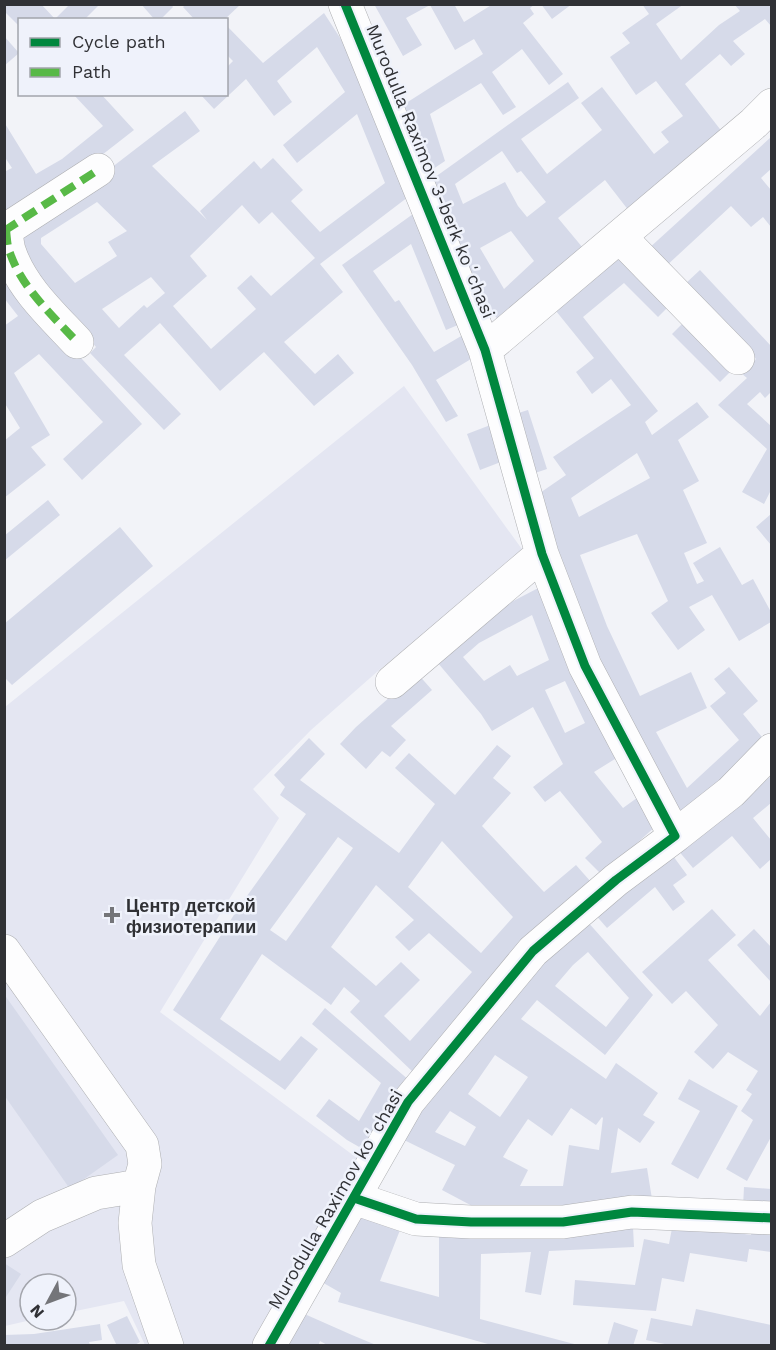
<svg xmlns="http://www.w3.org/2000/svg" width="776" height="1350" viewBox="0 0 776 1350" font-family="'Work Sans',sans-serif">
  <rect width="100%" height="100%" fill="#f2f3f8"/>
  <!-- built -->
  <path fill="#e4e6f2" d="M404,386L524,552L378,671L311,730L253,789L279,818L160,1012L365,1164L251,1345H145L124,1301L66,1313V1284H30L31,1320L5,1326V707Z"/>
  <!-- building -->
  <path fill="#d6dae9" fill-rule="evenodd" d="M4,4H41L55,19L70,4H100L84,20H20V27L4,11Z
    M141,4H171L173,7L160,20H155Z
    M186,4H241L224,20H195L183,7Z
    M374,4H454L464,22L493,4H535L530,8L534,14L523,23L563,74L549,85L522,49L492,72L516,107L503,115L481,83L430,114L445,161L427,173L403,105L483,54L474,39L455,50L430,5L406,18L422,45L403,56Z
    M541,4H572L552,19Z
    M642,4H684L656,24L681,60L719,25L740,11L734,4H771V26L765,19L733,41L745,54L731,66L720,54L685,84L723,133L629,211L605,180L558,218L583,248L497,319L454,240L431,180L568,82L579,98L521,139L547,174L602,130L581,103L602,87L654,154L669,142L661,132L683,116L656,81L636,95L610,57L630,43L622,33L649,14ZM502,151L517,173L521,171L546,202L527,217L518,206L505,182L463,204L455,184ZM511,231L534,261L504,289L480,248Z
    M324,13L366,78L412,194L320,264L343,292L284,342L315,374L338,354L354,373L314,406L264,352L220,391L160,323L124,355L181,414L164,430L90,353L96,347L21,261L23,226L107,171L185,111L200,131L152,166L207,220L200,211L254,161L261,169L273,158L303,190L291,201L320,232L385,183L357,114L297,163L283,145L345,92L317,47L277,81L292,102L274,116L246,79L214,109L200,94H226V68L233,61L226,54V25L263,63ZM97,202L127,231L108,242L117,256L75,283L41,244V238ZM242,205L259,224L272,212L315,258L271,296L251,275L237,288L256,309L211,349L173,306L207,276L190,256ZM151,277L165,293L147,308L144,305L119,328L102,309Z
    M4,36L19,53L4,66Z
    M73,94H101L134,130L75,176L4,219V172L12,168L4,156V122L36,174L62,159L103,126Z
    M771,137V169L761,178L771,190V227L763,217L751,227L731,206L664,268L647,250Z
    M420,209L465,322L446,330L411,244L373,271L395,302L399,300L434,352L468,332L476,356L436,380L458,416L446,422L412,365L342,265Z
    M621,256L669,306L658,317L624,283L583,317L658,411L645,422L652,435L697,402L709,417L678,440L699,481L683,490L707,543L684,553L697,584L704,581L693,563L720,547L742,585L753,579L771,612V622L739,641L712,595L689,607L705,630L678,650L651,613L668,601L637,534L580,555L607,626L640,696L691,672L707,708L656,732L687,788L739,740L710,706L726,693L714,679L729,667L758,701L743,714L767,743L680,817L585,634L534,497L566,475L553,457L631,405L611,379L592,394L576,372L594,358L556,311ZM637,453L650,478L579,517L571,498Z
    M4,265L46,320L142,424L82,480L63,459L103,422L39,354L14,373L50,435L31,447L46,465L4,498V441L20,428L4,402V326L18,316L4,298Z
    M700,270L771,346V392L765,398L760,392L747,404L771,426V490L764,504L742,492L767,449L718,405L747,378L741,373L756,359L685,284Z
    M686,320L734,368L720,382L672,334Z
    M528,410L547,469L532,474L512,415Z
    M493,424L506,460L480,470L467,434Z
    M48,500L60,515L4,561V536Z
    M771,514V545L756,527Z
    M120,527L153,566L12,685L4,677V624Z
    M546,584L623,754L594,772L623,808L641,795L657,825L602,875L585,858L602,842L560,791L545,802L533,787L563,764L533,707L492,731L481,714L432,656L469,624ZM532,615L549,660L517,676L510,665L484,681L463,657L479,643ZM565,681L585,723L565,733L545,690Z
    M417,673L432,690L391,726L406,740L390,757L382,751L366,769L340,744L356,727Z
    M309,738L325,754L300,780L399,853L435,804L395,768L409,753L455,795L497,745L511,756L493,778L511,793L482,826L544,892L576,865L591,882L414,1073L350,1012L360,1001L344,987L331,1005L262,954L220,1019L280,1061L301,1036L318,1049L285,1090L173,1010L239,907L306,814L280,795L285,787L274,775ZM338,837L353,848L286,941L270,930ZM442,841L513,917L481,953L408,887ZM376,885L414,920L395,937L409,951L429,933L472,972L410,1041L384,1016L420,980L401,962L376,986L331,947Z
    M770,777L771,779V803L753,818L771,840V859L760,869L732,836L693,868L677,849L739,802Z
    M668,849L687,875L673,885L685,902L673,911L655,887L607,928L593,912Z
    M712,909L736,935L708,960L760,1016L771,1002V1137L747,1181L726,1169L753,1120L741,1111L752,1094L746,1090L758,1071L728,1052L713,1069L694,1052L718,1025L686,991L672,1004L642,972Z
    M586,920L653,995L605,1055L537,1000L521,1019L606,1079L616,1063L658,1093L643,1115L655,1122L640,1143L618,1128L611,1173L647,1168L652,1199L589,1208H476L442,1190L455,1165L402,1139L430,1099L551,947ZM588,952L629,998L606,1027L555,986L573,965ZM495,1055L528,1077L500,1117L468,1094ZM571,1108L596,1125L602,1117L603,1118L599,1150L569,1145L563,1186H520L528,1170L503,1157L509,1147L528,1119L552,1136ZM450,1111L476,1127L465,1146L435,1132Z
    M754,929L771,947V982L737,945Z
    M4,994L118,1155L70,1189L4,1095Z
    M325,1008L410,1081L368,1152L347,1140L316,1116L329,1099L359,1121L381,1083L312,1024Z
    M689,1079L738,1106L698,1179L671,1164L700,1111L678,1099Z
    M744,1187L771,1189V1209L743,1207Z
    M363,1208L402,1225L380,1281L439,1297V1235L633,1227L634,1247L549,1251L541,1295L525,1292L531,1252L481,1254L480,1319L578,1345L495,1346L338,1302L341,1293L320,1281Z
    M673,1223L751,1235L752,1227L771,1230V1252L749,1249L747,1262L690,1253L684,1282L662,1278L656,1311L573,1305L575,1280L635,1285L644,1239L669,1244Z
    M4,1263L21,1274L4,1300Z
    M696,1309L771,1325V1346H674L646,1340L651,1318L692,1326Z
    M300,1312L352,1335L376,1345L329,1346L320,1341L318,1346H280Z
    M127,1316L140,1342L133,1346H117L107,1325Z
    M614,1322L638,1330L633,1346H607Z
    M100,1324L102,1340L89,1342L90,1345L4,1346V1335L34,1334Z"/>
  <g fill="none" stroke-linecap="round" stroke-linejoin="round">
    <defs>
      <path id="minor" d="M6,230C7,238 7,246 10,253C22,288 52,315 77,342
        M4,231L98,170
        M620,237L738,358
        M485,350L754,123L772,105
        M392,682L542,554
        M675,836L731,792L772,750
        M4,951L142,1145L145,1164L139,1186L135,1223L139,1265L167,1346
        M354,1198L416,1219L471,1222H563L632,1212L772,1218
        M4,1241L42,1216L96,1193L139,1186
        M269,1346L408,1102L533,951L616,880L675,836L585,666L542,554L485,350L345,4"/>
    </defs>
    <!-- minor casing -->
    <use href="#minor" stroke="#aeafb2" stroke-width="34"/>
    <!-- minor -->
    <use href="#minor" stroke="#fdfdfe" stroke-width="33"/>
    <!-- quiet -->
    <path stroke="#58b947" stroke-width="8" stroke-dasharray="15 8" stroke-linecap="butt" d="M6,230C7,238 7,246 10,253C22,288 52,315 77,342
      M4,231L98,170"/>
    <defs>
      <path id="cycleway" d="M354,1198L416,1219L471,1222H563L632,1212L772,1218
        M269,1346L408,1102L533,951L616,880L675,836L585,666L542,554L485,350L345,4"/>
    </defs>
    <!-- cycleway casing -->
    <use href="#cycleway" stroke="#eff2fb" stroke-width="13"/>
    <!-- cycleway -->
    <use href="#cycleway" stroke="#00873e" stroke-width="9"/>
  </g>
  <!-- markers -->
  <path fill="#747579" stroke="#eff2fb" stroke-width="2" d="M109 906h6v6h6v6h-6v6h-6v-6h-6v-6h6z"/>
  <g text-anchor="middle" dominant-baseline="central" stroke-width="5" stroke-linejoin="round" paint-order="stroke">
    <!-- street labels -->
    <g font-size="18" fill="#303135" stroke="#eff2fb">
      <text transform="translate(431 171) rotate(68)">Murodulla Raximov 3-berk koʻchasi</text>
      <text transform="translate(335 1199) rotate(-60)">Murodulla Raximov koʻchasi</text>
    </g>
    <!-- poi labels -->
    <g font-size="18" font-weight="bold" fill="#303135" stroke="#eff2fb" text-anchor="start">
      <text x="126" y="905">Центр детской<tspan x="126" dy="21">физиотерапии</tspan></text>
    </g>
  </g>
  <!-- border -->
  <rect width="776" height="1350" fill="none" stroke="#303135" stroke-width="12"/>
  <!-- legend -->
  <rect x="18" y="18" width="210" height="78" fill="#eff2fb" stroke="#a3a5ac" stroke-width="1.5"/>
  <rect x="30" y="38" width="30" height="9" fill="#00873e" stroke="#a3a5ac" stroke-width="1.5"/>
  <text x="72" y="48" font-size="18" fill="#303135">Cycle path</text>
  <rect x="30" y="68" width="30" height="9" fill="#58b947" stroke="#a3a5ac" stroke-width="1.5"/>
  <text x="72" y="78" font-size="18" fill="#303135">Path</text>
  <!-- north arrow -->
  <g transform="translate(48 1302) rotate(229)"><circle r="28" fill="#eff2fb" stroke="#a3a5ac" stroke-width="1.5"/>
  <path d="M0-4.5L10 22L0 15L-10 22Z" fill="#747579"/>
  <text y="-9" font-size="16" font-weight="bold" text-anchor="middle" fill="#303135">N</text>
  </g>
</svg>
